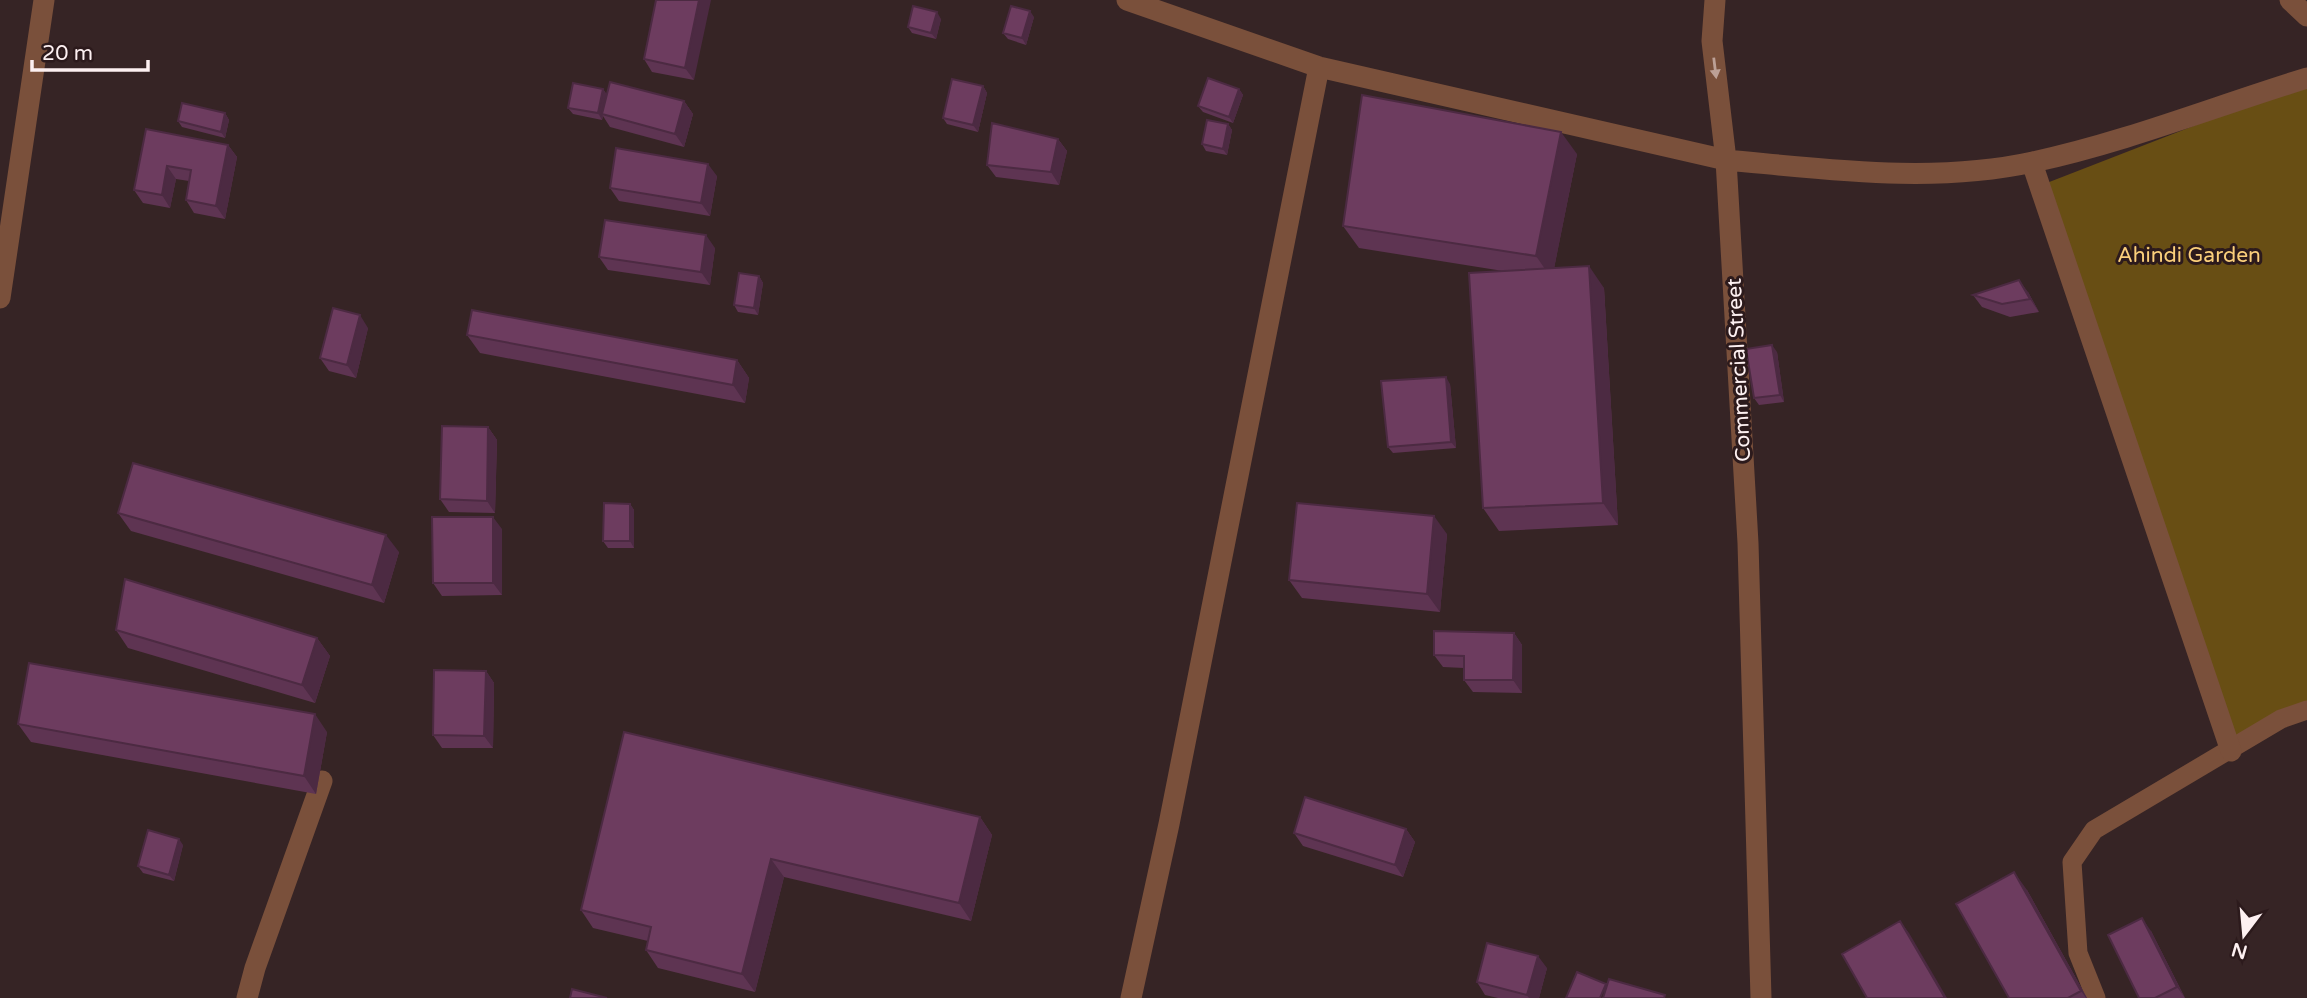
<svg xmlns="http://www.w3.org/2000/svg" width="2307" height="998" viewBox="0 0 2307 998" font-family="'Varela Round',sans-serif">
  <rect width="100%" height="100%" fill="#362425"/>
  <!-- green -->
  <path fill="#684e14" d="M2307,82V716L2231,751L2039,186Z"/>
  <g fill="none" stroke-linecap="round" stroke-linejoin="round">
    <!-- lane -->
    <path stroke="#7a503b" stroke-width="19" d="M2096,998L2078,953L2072,862L2094,830L2281,719L2307,710"/>
    <!-- street -->
    <path stroke="#7a503b" stroke-width="21" d="M1127,0L1319,67L1726,160L1748,543L1761,998
      M1715,0L1712,41L1726,160C1826,169 1933,184 2033,162C2126,142 2216,106 2307,78
      M2290,0L2307,16
      M2032,163L2231,751
      M0,298L44,0
      M247,998L255,968L322,781
      M1131,998L1169,824L1319,67"/>
  </g>
  <!-- wall -->
  <path fill="#5e3452" d="M656,0L694,80L652,72L644,59Z
    M1034,17L1026,45L1008,39L1003,33Z
    M941,19L936,39L912,33L908,27Z
    M983,86L987,93L978,132L947,124L943,118Z
    M603,89L607,95L684,101L693,114L684,147L610,127L603,116L602,120L573,114L568,108Z
    M1239,89L1243,95L1233,123L1203,112L1198,106Z
    M225,113L229,120L225,138L182,127L178,121Z
    M1228,124L1232,130L1227,155L1206,151L1202,144Z
    M146,129L228,145L237,157L225,219L194,213L186,200L189,181L176,179L170,208L143,203L134,190Z
    M1058,139L1067,151L1059,185L996,177L987,165Z
    M1577,154L1554,268L1604,288L1618,525L1499,531L1483,508L1503,271L1359,248L1343,226Z
    M717,176L710,216L619,201L610,188Z
    M715,248L710,285L608,270L599,257Z
    M759,276L763,283L758,315L738,312L734,305Z
    M2028,292L2039,312L2010,317L1982,307L1973,295Z
    M368,328L356,378L329,371L320,358Z
    M467,335L737,360L749,378L745,403L480,353Z
    M1777,352L1784,402L1759,405L1754,398Z
    M1450,384L1456,448L1393,453L1388,447Z
    M488,427L497,440L495,513L449,512L440,499Z
    M630,504L634,510V548H608L603,541Z
    M118,513L399,552L384,603L131,531Z
    M502,529V595L442,596L433,583Z
    M1447,534L1440,612L1302,598L1289,580Z
    M116,630L317,638L330,656L315,703L128,648Z
    M1514,633L1522,645V693L1473,692L1464,680V668L1443,667L1434,655Z
    M486,671L494,683L493,748H442L433,735Z
    M18,724L327,732L316,794L31,742Z
    M624,732L980,817L992,835L971,921L784,877L755,992L658,968L646,950L648,941L593,928L581,910Z
    M1406,829L1415,842L1403,877L1303,846L1294,833Z
    M183,845L174,881L143,873L138,866Z
    M2027,890L2087,998H2009Z
    M2151,931L2185,998H2139Z
    M1547,968L1539,998H1498L1485,995L1477,982Z"/>
  <!-- shaded-wall -->
  <path fill="#4c2a42" d="M699,0H711L694,80L685,68Z
    M1030,11L1034,17L1026,45L1022,38Z
    M937,12L941,19L936,39L931,33Z
    M983,86L987,93L978,132L973,125Z
    M603,89L607,95L602,114L603,116L602,120L598,113Z
    M1239,89L1243,95L1233,123L1229,117Z
    M684,101L693,114L684,147L675,134Z
    M225,113L229,120L225,138L221,132Z
    M1228,124L1232,130L1227,155L1223,149Z
    M1561,132L1577,154L1552,279L1536,256Z
    M1058,139L1067,151L1059,185L1051,172Z
    M228,145L237,157L225,219L216,206Z
    M708,164L717,176L710,216L701,203Z
    M167,166L176,179L170,208L162,195Z
    M706,235L715,248L710,285L701,272Z
    M1589,266L1604,288L1618,525L1603,503Z
    M759,276L763,283L758,315L754,308Z
    M2019,280L2028,292L2039,312L2030,299Z
    M360,315L368,328L356,378L347,365Z
    M1772,345L1777,352L1784,402L1780,395Z
    M737,360L749,378L745,403L733,385Z
    M1446,377L1450,384L1456,448L1451,442Z
    M488,427L497,440L495,513L487,501Z
    M630,504L634,510V548L630,541Z
    M1434,516L1447,534L1440,612L1427,594Z
    M493,517L502,529V595L493,583Z
    M386,535L399,552L384,603L372,585Z
    M1514,633L1522,645V693L1513,680Z
    M317,638L330,656L315,703L302,685Z
    M486,671L494,683L493,748L484,736Z
    M315,714L327,732L316,794L304,776Z
    M980,817L992,835L971,921L959,903Z
    M1406,829L1415,842L1403,877L1395,865Z
    M179,839L183,845L174,881L169,875Z
    M771,859L784,877L755,992L742,974Z
    M2014,872L2027,890L2087,998H2086L2081,991Z
    M2142,918L2151,931L2185,998L2177,987Z
    M1900,921L1909,933L1947,998H1945Z
    M1538,956L1547,968L1539,998H1529L1527,995Z"/>
  <!-- building -->
  <path fill="#6d3c5f" stroke="#4c2a42" stroke-width="2" d="M656,0H699L685,68L644,59Z
    M913,6L937,12L931,33L908,27Z
    M1011,6L1030,11L1022,38L1003,33Z
    M1208,78L1239,89L1229,117L1198,106Z
    M952,79L983,86L973,125L943,118Z
    M610,82L684,101L675,134L602,114Z
    M573,83L603,89L598,113L568,108Z
    M1362,95L1561,132L1536,256L1343,226Z
    M182,103L225,113L221,132L178,121Z
    M1207,120L1228,124L1223,149L1202,144Z
    M992,123L1058,139L1051,172L987,165Z
    M146,129L228,145L216,206L186,200L191,170L167,166L162,195L134,190Z
    M616,148L708,164L701,203L610,188Z
    M605,220L706,235L701,272L599,257Z
    M1589,266L1603,503L1483,508L1469,273Z
    M739,273L759,276L754,308L734,305Z
    M2019,280L2030,299L2002,304L1973,295Z
    M333,308L360,315L347,365L320,358Z
    M472,310L737,360L733,385L467,335Z
    M1772,345L1780,395L1754,398L1746,349Z
    M1446,377L1451,442L1388,447L1381,381Z
    M442,426L488,427L487,501L440,499Z
    M133,463L386,535L372,585L118,513Z
    M604,503L630,504V541H603Z
    M1297,503L1434,516L1427,594L1289,580Z
    M432,517H493V583H433Z
    M125,579L317,638L302,685L116,630Z
    M1434,631L1514,633L1513,680H1464V656L1434,655Z
    M29,663L315,714L304,776L18,724Z
    M434,670L486,671L484,736L433,735Z
    M624,732L980,817L959,903L771,859L742,974L646,950L651,927L581,910Z
    M1305,797L1406,829L1395,865L1294,833Z
    M148,830L179,839L169,875L138,866Z
    M2014,872L2081,991L2068,998H2009L1956,904Z
    M2142,918L2177,987L2155,998H2139L2108,935Z
    M1900,921L1945,998H1867L1842,954Z
    M1487,943L1538,956L1527,995L1477,982Z
    M1577,972L1606,984L1600,998H1566Z
    M1609,979L1665,995L1664,998H1603Z
    M572,989L607,998H570Z"/>
  <!-- one-way arrows -->
  <defs><path id="oneway-solid" d="M-6-.8H1V-3.2L6.5 0L1 3.2V.8H-6Z" transform="scale(1.75)"/></defs>
  <use fill="#bca096" href="#oneway-solid" transform="translate(1715 68) rotate(83)"/>
  <g text-anchor="middle" dominant-baseline="central" stroke-width="6" stroke-linejoin="round" paint-order="stroke">
    <!-- park labels -->
    <g font-size="21" fill="#fbcf7b" stroke="#2c1a1c">
      <text x="2189" y="255">Ahindi Garden</text>
    </g>
    <!-- street labels -->
    <g font-size="21" fill="#fdf0f1" stroke="#2c1a1c">
      <text transform="translate(1739 370) rotate(-93)">Commercial Street</text>
    </g>
  </g>
  <!-- north arrow -->
  <g transform="translate(2244 935) rotate(196)" stroke="#2c1a1c" stroke-width="5" paint-order="stroke">
  <path d="M0-5L12 26L0 18L-12 26Z" fill="#fdf0f1"/>
  <text y="-10" font-size="19" font-weight="bold" text-anchor="middle" fill="#fdf0f1">N</text>
  </g>
  <!-- scale -->
  <path d="M32 60v10h116v-10" fill="none" stroke="#fdf0f1" stroke-width="3.5"/>
  <text x="42" y="60" font-size="21" fill="#fdf0f1" stroke="#2c1a1c" stroke-width="5" paint-order="stroke">20 m</text>
</svg>
